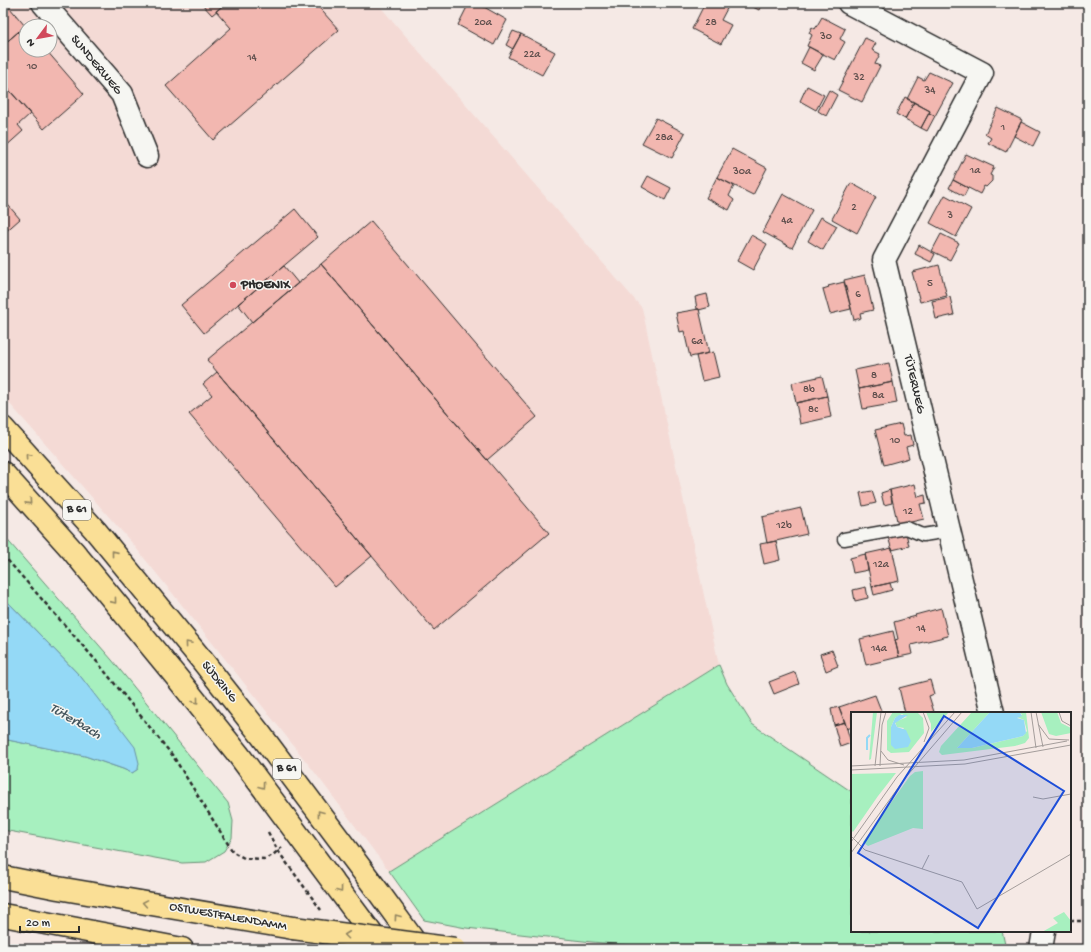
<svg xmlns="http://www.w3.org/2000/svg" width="1091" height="952" viewBox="0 0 1091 952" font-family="'Gochi Hand',sans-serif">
  <rect width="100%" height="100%" fill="#f5e9e5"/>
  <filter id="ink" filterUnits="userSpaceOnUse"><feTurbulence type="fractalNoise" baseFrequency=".025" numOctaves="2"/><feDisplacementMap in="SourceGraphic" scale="8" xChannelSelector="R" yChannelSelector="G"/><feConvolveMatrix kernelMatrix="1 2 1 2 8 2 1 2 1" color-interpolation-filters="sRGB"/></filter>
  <g filter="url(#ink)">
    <!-- built -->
    <path fill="#f4dad5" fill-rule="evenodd" d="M3,3H377L642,308L719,665L389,871L316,774L206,635L132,543L3,396ZM26,26H50V50H26Z"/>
    <!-- green -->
    <path fill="#a7f0bf" stroke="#698e75" d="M3,535L112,660L228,803L233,821L232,838L224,851L206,862L182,863L3,830V739L85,756L123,769L132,773L138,769L81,677L3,597Z
      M719,665L727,684L752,724L852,792V931H1002L1006,949H671L592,942L466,928L424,920L389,871Z"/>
    <!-- water -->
    <path fill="#94d9f6" stroke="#6a93a5" d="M3,597L81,677L135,747L139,763L138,769L132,773L123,769L85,756L3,739Z"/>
    <!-- building -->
    <path fill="#f2b7b0" stroke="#2b2b2b" d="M201,3H226L212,15Z
      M226,3H257L259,5L261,3H315L339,30L213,140L166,86L231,28L216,11Z
      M469,3H477L507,20L494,45L458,25Z
      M705,3H730L721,20L731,25L721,44L692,29Z
      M745,3H763L759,10Z
      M10,8L25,26L3,45V14Z
      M822,17L845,29L840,39L845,42L835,60L807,46L812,35L809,33L812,27L815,29Z
      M25,26L26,27V50H46L84,94L44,129L3,83V45Z
      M513,31L521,34L513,49L506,45Z
      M521,34L555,52L542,75L508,57Z
      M865,38L876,43L872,50L880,54L875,64L880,66L862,102L838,90Z
      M809,47L823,55L814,70L801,63Z
      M929,72L953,83L935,116L929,113L930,111L907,99L918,77L924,80Z
      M3,83L30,114L18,125L23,131L3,149Z
      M807,86L824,95L816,110L800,101Z
      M829,90L837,95L826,116L818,111Z
      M905,97L914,102L905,119L896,114Z
      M914,102L930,111L921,128L905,119Z
      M998,108L1022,120L1006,152L988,143L991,138L985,134Z
      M929,113L935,116L927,131L921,128Z
      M656,118L685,133L672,158L642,143Z
      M1021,122L1040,132L1033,146L1014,136Z
      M732,149L767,168L753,195L717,177Z
      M966,154L994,167L990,175L992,176V181L986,187L984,186L980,194L953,180Z
      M648,176L671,188L665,200L642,187Z
      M717,177L734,186L729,196L734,200L729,210L706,198Z
      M953,180L968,188L964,196L949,188Z
      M851,183L876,197L857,233L832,219Z
      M783,194L812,210L792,248L763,232Z
      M945,195L971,209L956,237L930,223Z
      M3,199L20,219L3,234Z
      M295,209L318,237L204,333L181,305Z
      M821,217L837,226L823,250L808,241Z
      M371,221L537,417L487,460L321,264Z
      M941,234L959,243L950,260L932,251Z
      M751,235L767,244L753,270L737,261Z
      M919,245L935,254L931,262L915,254Z
      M321,264L549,533L434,630L207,360Z
      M939,265L947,296L920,302L912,272Z
      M284,266L298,283L252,322L238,304Z
      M865,275L873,310L860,313L861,318L854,320L844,280Z
      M844,282L851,309L830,314L823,289L829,287L828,286Z
      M707,294L710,307L699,310V309H697L695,297Z
      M950,297L954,315L936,319L932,301Z
      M699,309L709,353L690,357L684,331L680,332L676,313Z
      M713,352L719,377L702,381L696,356Z
      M889,363L893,382L859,389L855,370Z
      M217,372L372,556L335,587L189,414L212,395L203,384Z
      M822,376L827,396L796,403L792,383Z
      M893,382L897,403L863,409L859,389Z
      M827,396L831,417L800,424L796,403Z
      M901,424L904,436L911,435L913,445L906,447L909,458L884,465L875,430Z
      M915,484L918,497L925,495L926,503L920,504L924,519L898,525L890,490Z
      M890,490L892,503L884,505L881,493Z
      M872,491L876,503L863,506L860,493Z
      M801,508L807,534L767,543L762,517Z
      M906,533L909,546L892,550L888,537Z
      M776,541L780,560L764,564L760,544Z
      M892,548L899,581L872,587L865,554Z
      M865,554L868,570L853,573L850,558Z
      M890,583L892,590L874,595L872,587Z
      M866,587L868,598L855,601L853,590Z
      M941,608L948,636L911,645L913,654L899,657L895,640L898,639L894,622L916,616L915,615Z
      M893,631L899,657L866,665L860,639Z
      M832,650L838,666L826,671L820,654Z
      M795,672L799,684L774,694L769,682Z
      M930,680L934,694L929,696L934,712L929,713H905L899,688Z
      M875,695L882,713H852V727L847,729L839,707Z
      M839,707L845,722L834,725L831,709Z
      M845,722L851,743L840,747L834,725Z"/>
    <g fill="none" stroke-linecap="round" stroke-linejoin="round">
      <defs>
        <path id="lane" d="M844,539L906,528L909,529L923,535L949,531"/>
        <path id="street" d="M43,3L122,94L147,156
          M849,3L982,73L884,260L993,713
          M1041,949L1044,931"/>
        <path id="primary" d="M3,428L95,530L201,659L261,735L380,894L420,949
          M3,473L73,551L178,679L238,754L383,949"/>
        <path id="highway" d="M3,877L58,888L293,928
          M3,915L182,949"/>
      </defs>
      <!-- lane casing -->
      <use href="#lane" stroke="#2b2b2b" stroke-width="15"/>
      <!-- street casing -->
      <use href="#street" stroke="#2b2b2b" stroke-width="25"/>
      <!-- primary casing -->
      <use href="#primary" stroke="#2b2b2b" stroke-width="25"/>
      <!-- highway casing -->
      <use href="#highway" stroke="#2b2b2b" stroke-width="25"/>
      <!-- path -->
      <path stroke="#2b2b2b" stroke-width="2.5" stroke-dasharray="4 3" stroke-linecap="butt" d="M3,555L98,663L173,756L233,852L244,858L264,859L273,855L282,847
        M268,832L278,851L321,910
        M1070,921H1088"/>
      <!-- lane -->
      <use href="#lane" stroke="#f6f6f2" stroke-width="12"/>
      <!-- street -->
      <use href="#street" stroke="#f6f6f2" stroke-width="22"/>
      <!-- primary -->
      <use href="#primary" stroke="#fadf96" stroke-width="22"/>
      <!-- highway -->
      <use href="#highway" stroke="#fadf96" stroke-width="22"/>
      <defs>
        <path id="highway-bridge" d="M293,928L455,949"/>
      </defs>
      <!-- highway-bridge casing -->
      <use href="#highway-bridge" stroke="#2b2b2b" stroke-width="25" stroke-linecap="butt"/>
      <!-- highway-bridge -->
      <use href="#highway-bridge" stroke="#fadf96" stroke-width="22"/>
    </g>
    <!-- one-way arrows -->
    <defs><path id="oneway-chevron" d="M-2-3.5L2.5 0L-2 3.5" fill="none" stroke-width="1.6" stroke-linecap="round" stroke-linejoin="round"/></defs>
    <g stroke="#928560">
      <use href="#oneway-chevron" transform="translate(28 456) rotate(-132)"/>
      <use href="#oneway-chevron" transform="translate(29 502) rotate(48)"/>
      <use href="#oneway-chevron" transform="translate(114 553) rotate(-129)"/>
      <use href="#oneway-chevron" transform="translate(114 601) rotate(51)"/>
      <use href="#oneway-chevron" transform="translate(188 644) rotate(-130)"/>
      <use href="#oneway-chevron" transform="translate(196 701) rotate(51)"/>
      <use href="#oneway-chevron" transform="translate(262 786) rotate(53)"/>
      <use href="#oneway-chevron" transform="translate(320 813) rotate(-127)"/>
      <use href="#oneway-chevron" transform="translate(340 890) rotate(53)"/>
      <use href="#oneway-chevron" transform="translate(145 903) rotate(-170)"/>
      <use href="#oneway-chevron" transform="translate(397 917) rotate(-126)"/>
      <use href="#oneway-chevron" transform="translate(347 935) rotate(-173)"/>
    </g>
  </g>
  <!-- markers -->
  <circle fill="#d1495b" stroke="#f6f6f2" stroke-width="1.5" cx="233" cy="285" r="4"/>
  <g text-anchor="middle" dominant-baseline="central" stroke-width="3" stroke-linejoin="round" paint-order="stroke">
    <!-- number labels -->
    <g font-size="11" fill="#5d4e4c">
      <text x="483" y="23">20a</text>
      <text x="711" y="23">28</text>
      <text x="826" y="37">30</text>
      <text x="532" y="55">22a</text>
      <text x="252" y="58">14</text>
      <text x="32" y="67">10</text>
      <text x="859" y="78">32</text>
      <text x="930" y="91">34</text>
      <text x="1003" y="128">1</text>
      <text x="664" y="138">28a</text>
      <text x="975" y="171">1a</text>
      <text x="742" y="172">30a</text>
      <text x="854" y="208">2</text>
      <text x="950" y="216">3</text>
      <text x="787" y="221">4a</text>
      <text x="930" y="284">5</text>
      <text x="858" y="295">6</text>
      <text x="697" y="342">6a</text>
      <text x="874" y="376">8</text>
      <text x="809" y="390">8b</text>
      <text x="878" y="396">8a</text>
      <text x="813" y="410">8c</text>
      <text x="895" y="441">10</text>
      <text x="908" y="512">12</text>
      <text x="784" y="526">12b</text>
      <text x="881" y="565">12a</text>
      <text x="921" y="629">14</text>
      <text x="879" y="649">14a</text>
    </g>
    <!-- shield labels -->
    <g fill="#f6f6f2" stroke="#686867" stroke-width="1">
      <rect x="63" y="500" width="28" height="20" rx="3"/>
      <rect x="273" y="759" width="28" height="20" rx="3"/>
    </g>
    <g font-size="12" font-weight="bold" fill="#2b2b2b">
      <text x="77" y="510">B 61</text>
      <text x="287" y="769">B 61</text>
    </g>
    <!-- street labels -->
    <g font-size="13" fill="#2b2b2b" stroke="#f6f6f2">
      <text transform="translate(96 65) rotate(50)">SUNDERWEG</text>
      <text transform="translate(914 384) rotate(77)">TÜTERWEG</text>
      <text transform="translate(219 682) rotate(51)">SÜDRING</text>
      <text transform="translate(228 917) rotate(10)">OSTWESTFALENDAMM</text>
    </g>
    <!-- poi labels -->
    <g font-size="13" font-weight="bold" fill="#2b2b2b" stroke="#f6f6f2" text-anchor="start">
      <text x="241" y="285">PHOENIX</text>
    </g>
    <!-- water labels -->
    <g font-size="14" font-style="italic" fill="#45565e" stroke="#f6f6f2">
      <text transform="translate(75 722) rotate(31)">Tüterbach</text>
    </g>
  </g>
  <!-- overview -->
  <g transform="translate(851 712)">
    <rect width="220" height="220" fill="#f5e9e5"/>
    <path d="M22,0H26L20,47L18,48ZM42,0H66L72,6L73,21L58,40L40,41L36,38V9ZM51,2L56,5L44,10L46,15L53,16L40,33V15L44,6ZM75,0H98L80,20V12ZM121,0H139L106,36H121L172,24L176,19L173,8L166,5L171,3L169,0H175L178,26L174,31L164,34L91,43L88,40L90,34ZM190,0H206L210,11L220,16V21L205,24L198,22ZM72,59V117L62,116L17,134L12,130L59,64L64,60ZM45,61L27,84L2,120L0,118V62ZM213,200L220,209V220H191L207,211L202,206Z" fill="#a7f0bf" fill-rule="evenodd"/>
    <path d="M139,0H169L171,4L166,6L173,8L175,21L172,24L121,36H106ZM48,3H57L44,11L46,15L55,18L60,29L57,35L44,37L40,33V15L44,6Z" fill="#94d9f6"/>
    <path fill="none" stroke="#94d9f6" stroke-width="2" d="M16,38V26L19,23"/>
    <path fill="none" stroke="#a49d9b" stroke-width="1" d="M72,0L78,16L73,30M180,0L185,36M185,0L192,35M208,0L211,9L220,14M187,12L198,27L218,28M30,39L37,48L53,53M0,54L113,48L216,29M24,54L30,0M29,54L31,13L35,0M0,58L114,52L220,33M182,85L192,87L220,82M0,124L14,138L111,170L126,197L220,142M0,130L46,65L104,0M0,141L55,65L111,0M71,157L78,143"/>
    <path fill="#1d4ed8" fill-opacity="0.15" stroke="#1d4ed8" stroke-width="2" d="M93,4L213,79L127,216L7,141Z"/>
    <rect width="220" height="220" fill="none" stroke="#2b2b2b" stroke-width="2"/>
  </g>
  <!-- margin -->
  <rect width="1091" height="952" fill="none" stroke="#f6f6f2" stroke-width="16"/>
  <rect x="8" y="8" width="1075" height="936" fill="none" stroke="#2b2b2b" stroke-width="1.5" filter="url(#ink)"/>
  <!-- north arrow -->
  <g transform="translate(38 38) rotate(238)"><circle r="19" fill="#f6f6f2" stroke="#a5a5a2"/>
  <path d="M0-3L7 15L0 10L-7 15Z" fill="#d1495b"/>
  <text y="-6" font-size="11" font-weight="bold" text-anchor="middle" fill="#2b2b2b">N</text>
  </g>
  <!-- scale -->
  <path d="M20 926v6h59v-6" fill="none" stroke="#2b2b2b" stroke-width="2"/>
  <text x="26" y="926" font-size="12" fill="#2b2b2b" stroke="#f6f6f2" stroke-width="3" paint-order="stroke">20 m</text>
</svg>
